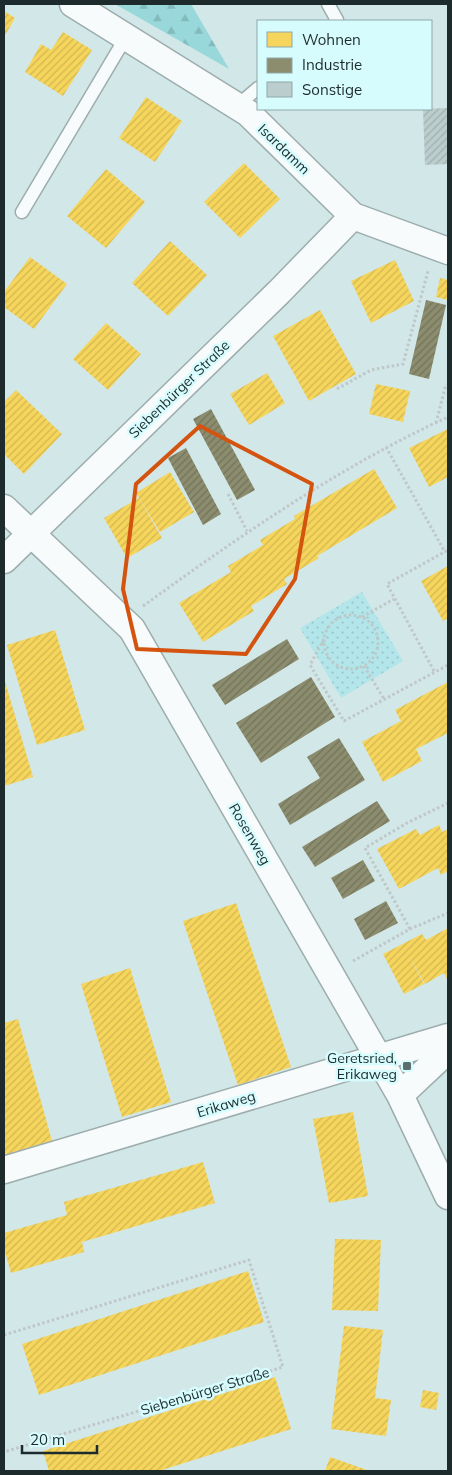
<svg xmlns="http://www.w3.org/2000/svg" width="452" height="1475" viewBox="0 0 452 1475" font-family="Mulish,sans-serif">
  <defs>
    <pattern id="grass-dots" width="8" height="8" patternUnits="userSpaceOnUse" patternTransform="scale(1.25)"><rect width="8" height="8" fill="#b3e6ea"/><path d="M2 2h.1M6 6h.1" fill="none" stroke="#9ac5c9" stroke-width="1.8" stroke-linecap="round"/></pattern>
    <pattern id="forest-firs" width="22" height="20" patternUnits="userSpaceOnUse" patternTransform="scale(1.25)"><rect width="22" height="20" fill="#98d8db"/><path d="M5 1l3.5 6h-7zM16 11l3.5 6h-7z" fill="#83babc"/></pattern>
    <pattern id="homes-hatch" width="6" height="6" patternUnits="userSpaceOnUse" patternTransform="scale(1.25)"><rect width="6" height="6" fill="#f6d55c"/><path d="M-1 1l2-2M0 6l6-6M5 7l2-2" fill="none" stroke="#d2b750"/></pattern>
    <pattern id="industry-hatch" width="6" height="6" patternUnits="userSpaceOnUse" patternTransform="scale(1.25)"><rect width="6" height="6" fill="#8c8c6e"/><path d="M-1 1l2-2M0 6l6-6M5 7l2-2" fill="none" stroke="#72735b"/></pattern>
    <pattern id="building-hatch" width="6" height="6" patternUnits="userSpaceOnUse" patternTransform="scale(1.25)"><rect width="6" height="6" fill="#bccdcd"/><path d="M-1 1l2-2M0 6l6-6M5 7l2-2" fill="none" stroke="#a1b0b0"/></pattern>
  </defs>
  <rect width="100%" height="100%" fill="#d2e7e8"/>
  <!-- grass -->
  <path fill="url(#grass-dots)" d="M362,592L403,661L341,698L300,628Z"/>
  <!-- forest -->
  <path fill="url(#forest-firs)" d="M115,4H191L229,69Z"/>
  <!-- homes -->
  <path fill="url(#homes-hatch)" d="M4,11L15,18L4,37Z
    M63,32L92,50L63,96L25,72L41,44L51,50Z
    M146,97L182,121L155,162L119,138Z
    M244,163L280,199L240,238L204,202Z
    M106,169L145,202L106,248L67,216Z
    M170,241L207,275L168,316L132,283Z
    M30,257L67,284L34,329L4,307V292Z
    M395,260L414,301L371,323L351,281Z
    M440,278L448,280V300L436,297Z
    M320,310L356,374L309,401L273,336Z
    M106,323L141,354L108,390L73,359Z
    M267,373L285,403L249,425L230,394Z
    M376,384L410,391L403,422L369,414Z
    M16,390L62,434L24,474L4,454V402Z
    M448,429V477L429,487L409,448Z
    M374,469L397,508L317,556L319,558L284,579L287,584L251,606L254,611L203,642L179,603L231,572L228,566L263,545L260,540L295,519L294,516Z
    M170,472L194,512L160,532L136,493Z
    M139,498L162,538L127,558L104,518Z
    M448,566V618L443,621L421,581Z
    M55,630L85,730L37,745L7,645Z
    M4,678L33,777L4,786Z
    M448,682V733L416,749L422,761L383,782L362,742L401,721L395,710Z
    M439,825L442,832L448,829V871L441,875L438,868L399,889L377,849L416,829L420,835Z
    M236,903L291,1067L238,1085L183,921Z
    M448,928V981L444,973L425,984L408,954L424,984L404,994L383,954L422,934L426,940Z
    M130,968L171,1102L122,1117L81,984Z
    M18,1019L52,1141L4,1155V1023Z
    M353,1112L368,1196L329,1203L313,1119Z
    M203,1162L215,1203L82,1242L84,1252L11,1273L4,1248V1233L67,1215L64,1202Z
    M335,1239L381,1240L378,1311L332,1310Z
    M248,1271L264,1322L39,1395L22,1344Z
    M344,1326L383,1330L375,1398L391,1400L386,1436L331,1429Z
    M275,1377L291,1429L159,1471H49L43,1451Z
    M423,1390L439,1393L436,1410L420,1407Z
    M330,1457L370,1471H325Z"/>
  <!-- industry -->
  <path fill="url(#industry-hatch)" d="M426,300L446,305L429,379L409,374Z
    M211,409L255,490L237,500L193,419Z
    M186,448L221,514L203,525L168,458Z
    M287,639L299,659L225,705L212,685Z
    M311,677L335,717L261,763L236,723Z
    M339,738L365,780L290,825L278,804L320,778L307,757Z
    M377,801L390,821L315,867L302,847Z
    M363,860L375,881L343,899L331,878Z
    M386,901L398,923L365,940L354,919Z"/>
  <!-- building -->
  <path fill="url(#building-hatch)" d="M448,108V164L425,165L423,109Z"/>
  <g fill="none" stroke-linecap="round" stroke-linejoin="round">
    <defs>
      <path id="service" d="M328,4L337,20L335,21
        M237,106L258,88
        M22,212L126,37"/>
      <path id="minor" d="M73,4L248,113L353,216L448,251
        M4,508L132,629L400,1095L448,1196
        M4,560L279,292L353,216
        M400,1095L448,1050
        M4,1170L448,1037"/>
    </defs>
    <!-- service casing -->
    <use href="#service" stroke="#9dadad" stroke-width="15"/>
    <!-- minor casing -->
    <use href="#minor" stroke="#9dadad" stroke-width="29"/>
    <!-- path -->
    <path stroke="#c0c7c7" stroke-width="3" stroke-dasharray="2.5 2.5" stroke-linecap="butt" d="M337,389L371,370L403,364L428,271
      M436,423L446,384
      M386,447L445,552
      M228,494L247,531
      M143,606C240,536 339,467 448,417
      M324 642a27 27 0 1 1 54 0a27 27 0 1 1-54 0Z
      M362,617L394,599
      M324,639L310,665L344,721L448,665
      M364,666L384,699
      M434,671L387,584L448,550
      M410,929L365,848L407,823L448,803
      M353,961L410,929L448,913
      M4,1335L249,1260L283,1367L4,1452"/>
    <!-- service -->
    <use href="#service" stroke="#f8fbfc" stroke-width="12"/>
    <!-- minor -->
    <use href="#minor" stroke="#f8fbfc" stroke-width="26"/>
  </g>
  <!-- marked area -->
  <path fill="none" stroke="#d4540f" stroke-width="4" stroke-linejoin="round" d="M200,426L312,484L295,579L246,654L137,649L123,589L136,484Z"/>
  <!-- markers -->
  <rect fill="#5c6d6e" stroke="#d7fcfe" stroke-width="2" x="402" y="1061" width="10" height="10" rx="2.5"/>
  <g text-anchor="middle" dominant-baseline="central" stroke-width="5" stroke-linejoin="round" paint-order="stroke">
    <!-- street labels -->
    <g font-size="14" fill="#1d2b2c" stroke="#d7fcfe">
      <text transform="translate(284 149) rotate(44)">Isardamm</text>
      <text transform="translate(179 389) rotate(-44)">Siebenbürger Straße</text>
      <text transform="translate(250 834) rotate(60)">Rosenweg</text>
      <text transform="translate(226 1104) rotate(-17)">Erikaweg</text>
      <text transform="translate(205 1391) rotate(-17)">Siebenbürger Straße</text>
    </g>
    <!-- poi labels -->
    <g font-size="14" fill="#1d2b2c" stroke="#d7fcfe" text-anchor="end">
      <text x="397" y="1058">Geretsried,<tspan x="397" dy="16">Erikaweg</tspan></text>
    </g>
  </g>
  <!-- border -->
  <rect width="452" height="1475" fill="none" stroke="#1d2b2c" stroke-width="10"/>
  <!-- legend -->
  <rect x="257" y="20" width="175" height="90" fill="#d7fcfe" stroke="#8da8aa"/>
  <rect x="267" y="32" width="25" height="15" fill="#f6d55c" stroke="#8da8aa"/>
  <text x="302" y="45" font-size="15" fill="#1d2b2c">Wohnen</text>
  <rect x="267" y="58" width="25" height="15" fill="#8c8c6e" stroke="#8da8aa"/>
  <text x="302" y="70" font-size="15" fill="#1d2b2c">Industrie</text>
  <rect x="267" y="82" width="25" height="15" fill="#bccdcd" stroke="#8da8aa"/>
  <text x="302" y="95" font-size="15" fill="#1d2b2c">Sonstige</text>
  <!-- scale -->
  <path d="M22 1445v8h75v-8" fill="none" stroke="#1d2b2c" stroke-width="2.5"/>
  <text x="30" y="1445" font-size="15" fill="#1d2b2c" stroke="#d7fcfe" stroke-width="4" paint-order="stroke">20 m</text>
</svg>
